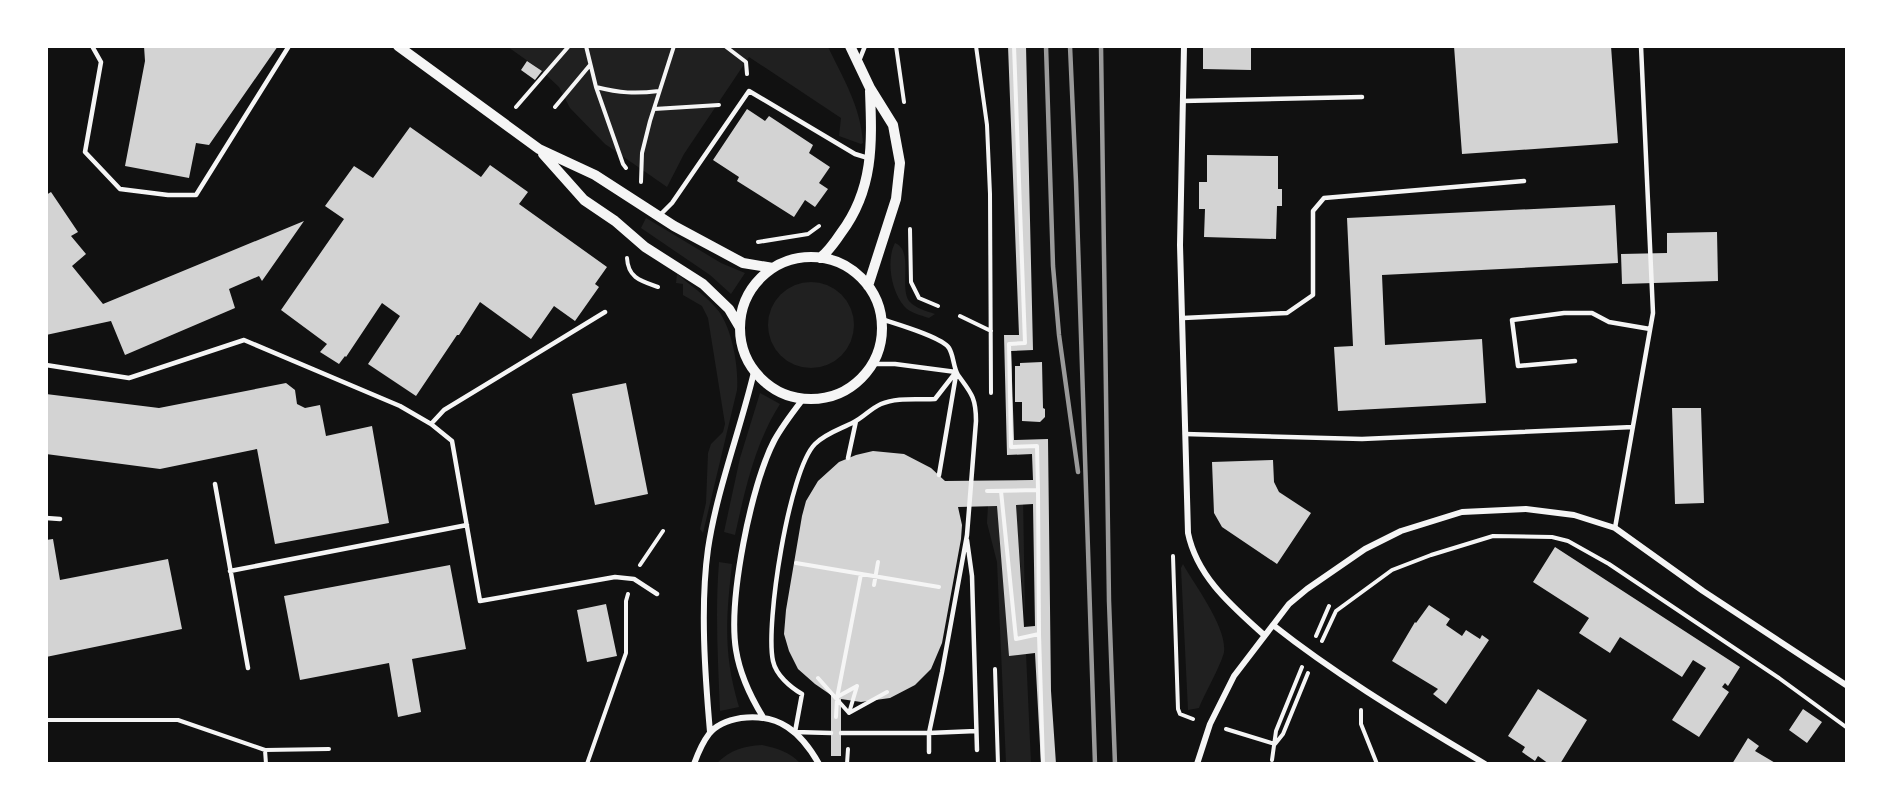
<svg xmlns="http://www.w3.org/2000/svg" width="1893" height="810" viewBox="0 0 1893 810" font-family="'DejaVu Sans',sans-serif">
  <rect width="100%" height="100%" fill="#111"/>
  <!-- green -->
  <path fill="#202020" d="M508,47H828C843,78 861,107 863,143L861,144L839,136L841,118L749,57L684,154L667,187L605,144L570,108L559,87L542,71Z
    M646,218L721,263L745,273L731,294L710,275L641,228Z
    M895,243C914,250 899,287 909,301C915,308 926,311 935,314L929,318C920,315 910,313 904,306C891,291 886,260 895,243Z
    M677,274C690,285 705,295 716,308C732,325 739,368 737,390L703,533L700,529L706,503L708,453L711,444L723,432L725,424L708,318L702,306L683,295V284L676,283Z
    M768 325a43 43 0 1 1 86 0a43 43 0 1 1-86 0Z
    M760,393L780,404C755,443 745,490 735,535L724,532L740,458Z
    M1014,495H1023L1025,616Z
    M988,505H997L1010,654L1026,653L1031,763H1006L997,562L987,523Z
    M719,562L732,564C726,618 723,654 739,707L720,711C718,661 715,612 719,562Z
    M1183,564C1195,586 1227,627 1224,652C1222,663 1204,695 1199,708L1188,710L1181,568Z
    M762,745C776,748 790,752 800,763H717C731,750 743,746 762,745Z"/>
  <!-- building -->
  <path fill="#d3d3d3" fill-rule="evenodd" d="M144,46H278L209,145L196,143L189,178L125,166L145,61Z
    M1008,46H1026L1033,350L1011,351L1014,440L1048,439L1051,691L1056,764H1041L1035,653L1009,656L997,506L958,507L962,525L961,539L942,643L931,669L915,685L890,698L861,702L841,699V756H831V695L815,684L798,669L789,651L784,634L786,610L802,516L806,501L818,481L839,462L856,455L873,451L904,454L931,468L945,481L1033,480L1032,454L1007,455L1004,335H1019ZM1033,504L1035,626L1024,627L1016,505Z
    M1203,46H1251V70L1203,69Z
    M1454,46H1611L1618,143L1462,154Z
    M527,61L542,71L535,80L521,70Z
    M747,109L765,121L769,116L813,145L809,153L830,167L819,183L828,189L815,207L805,200L794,217L737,181L739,177L713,160Z
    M410,127L481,177L490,165L528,192L519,204L607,267L595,284L599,287L575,321L554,306L531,339L480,302L459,335H457L416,396L368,364L400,316L382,303L346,357L345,356L339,364L320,352L327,344L281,310L344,219L325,206L354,166L373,178Z
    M1207,155L1278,156V189H1282V206H1277L1276,239L1204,237L1205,209H1199V182H1207Z
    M51,192L78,232L71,236L86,254L72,266L103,304L304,221L262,281L259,276L229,289L235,308L125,355L111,321L46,335V195Z
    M1615,205L1618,263L1382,275L1385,345L1482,339L1486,403L1338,411L1334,347L1353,346L1347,218Z
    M1717,232L1718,281L1622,284L1621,254L1667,253V233Z
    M1042,362L1043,408L1045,409V417L1040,422L1022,421V402H1015V366H1020V363Z
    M286,383L295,390L297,404L305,408L320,405L326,436L372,426L389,523L275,544L257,449L160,469L46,454V394L159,408Z
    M626,383L648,494L595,505L572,394Z
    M1672,408H1701L1704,503L1675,504Z
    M1273,460L1274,482L1279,492L1311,513L1277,564L1222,527L1214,513L1212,462Z
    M53,539L60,580L168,559L182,629L46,657V540Z
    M1555,547L1740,667L1728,686L1725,683L1722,687L1729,692L1699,737L1672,720L1706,668L1693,660L1682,677L1620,637L1610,653L1579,633L1589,618L1533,582Z
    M450,565L466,649L412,659L421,712L398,717L389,663L300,680L284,596Z
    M606,604L617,656L587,662L577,610Z
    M1429,605L1450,619L1446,625L1462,636L1466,630L1480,639L1482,635L1489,640L1446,704L1433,694L1438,689L1392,661L1415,622L1416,623Z
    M1538,689L1587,720L1560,764H1549L1538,756L1535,761L1522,752L1525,747L1508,736Z
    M1803,709L1822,722L1807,743L1789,730Z
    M1748,738L1759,746L1755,751L1777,764H1732Z"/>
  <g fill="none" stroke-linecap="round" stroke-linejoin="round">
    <!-- path -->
    <path stroke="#f5f5f5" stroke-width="4" d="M586,46L596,87L623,164L626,168
      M725,46L746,62L747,74
      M896,46L904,102
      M976,46L987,125L990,194L991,393
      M1014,46L1025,343L1009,344L1011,447L1037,446L1038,490
      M596,87C620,93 635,94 659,91
      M516,107L569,46
      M555,107L590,65
      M654,109L719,105
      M641,182L642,153L650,121L674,46
      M910,229L911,282L919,298L938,306
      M758,242L808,234L819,226
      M627,258C628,278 641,281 658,287
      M960,316L991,331
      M987,491L1038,490L1039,634L1016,639L1001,491
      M1173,556L1178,709L1180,714L1193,719
      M796,563L939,587
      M640,565L663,531
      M874,585L878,562
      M1039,634L1043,764
      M1316,636L1329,606
      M1322,641L1336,611L1392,570L1431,555L1493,536L1552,537L1568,541L1609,564L1779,678L1846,727
      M995,669L998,764
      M818,678L849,713
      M837,697L857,686
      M1361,710V724L1377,764
      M849,713L887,692
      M849,713L857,686
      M836,717L837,698L861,574
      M46,720H178L265,750L329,749
      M1226,729L1275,744L1283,734L1308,673
      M265,750L266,764
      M1272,760L1276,731L1302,667
      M587,764L626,653V601L628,594
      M847,764L848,749"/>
    <!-- service -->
    <path stroke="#f5f5f5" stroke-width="4.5" d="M92,46L101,62L85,152L120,189L168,195H196L289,46
      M859,61L865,46
      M1183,101L1362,97
      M659,216L672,203L749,91L855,154L868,158
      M1183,318L1287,313L1313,295V211L1324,198L1524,181
      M1575,361L1518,366L1512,320L1564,313H1592L1609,322L1650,329
      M872,364H895L956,372
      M46,365L129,378L244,340L400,406L431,424L452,441L480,601L615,577L634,579L657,594
      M431,424L444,410L605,312
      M1185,434L1362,439L1633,427
      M848,458L856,421
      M939,475L956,375
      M215,484L248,668
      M46,518L60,519
      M1615,528L1653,313L1641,46
      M967,540L972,576L977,750
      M230,571L467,525
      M831,733L795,732L802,694C790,687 776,675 773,661C765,625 789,470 815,444C826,433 841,429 854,422C864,417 870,409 881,404C897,397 917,400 935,399L956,372
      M841,733H929L942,672L967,535L976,421C976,397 971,393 958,375C953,367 954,356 949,348C942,337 896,324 881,319
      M929,752V733L976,731"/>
    <!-- minor -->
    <path stroke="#f5f5f5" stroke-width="6" d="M1184,46L1180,245L1188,533C1197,577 1232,606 1264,635
      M1273,625C1340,678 1412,720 1485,764
      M763,717C750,696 740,675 736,650C728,600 751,485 774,441C782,426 793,412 803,399
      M710,732C705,675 700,606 708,549C717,489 740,431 754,372
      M694,764C698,753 702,743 709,734C716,725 729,720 741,718C779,713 801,732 819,764
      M1197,764L1210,724L1234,676L1289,604L1307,589L1365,549L1401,531L1462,512L1526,509L1574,515L1615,528L1703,591L1846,685"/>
    <!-- tertiary -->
    <path stroke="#f5f5f5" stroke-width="10" d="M398,46L539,149L595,175L674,226L743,263L773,268
      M850,46L870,88L893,125L900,163L896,199L868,286
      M543,154L584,200L615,221L645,247L703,284L729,309L739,326
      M740 328a71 71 0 1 1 142 0a71 71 0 1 1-142 0Z
      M820,258C829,251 835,242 841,233C874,189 872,143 870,91"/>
    <!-- rail -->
    <path stroke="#9a9a9a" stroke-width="4.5" d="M1046,46L1053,266L1059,335L1078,472
      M1070,46L1076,182L1095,764
      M1101,46L1109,601L1115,764"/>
  </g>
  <!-- border -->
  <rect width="1893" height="810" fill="none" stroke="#ffffff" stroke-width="96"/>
</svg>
